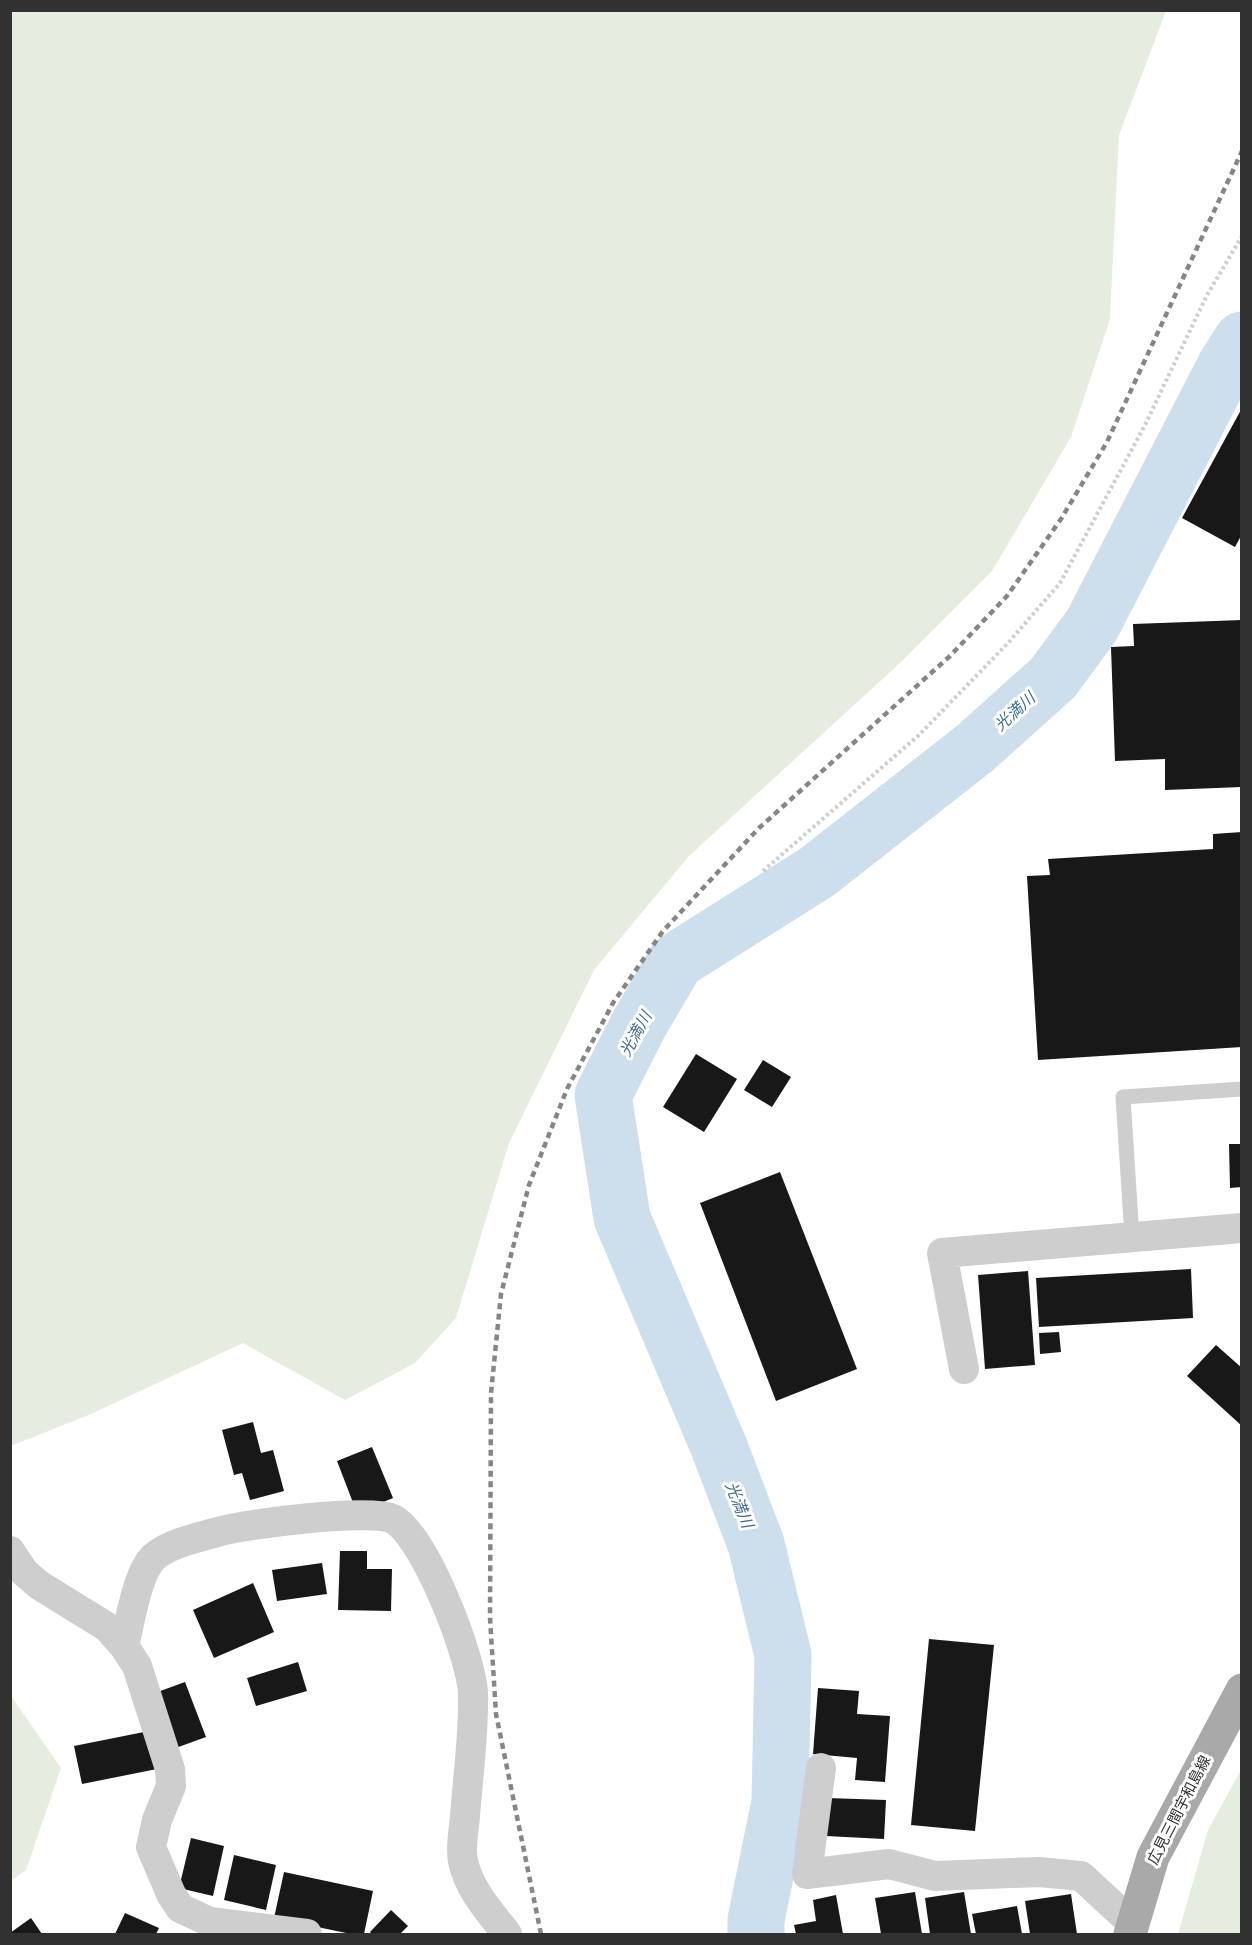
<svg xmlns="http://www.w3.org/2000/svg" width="1252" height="1945" viewBox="0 0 1252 1945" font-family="'Varela Round','Noto Sans JP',sans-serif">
  <rect width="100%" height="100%" fill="#fff"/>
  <!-- green -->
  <path fill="#e6ede0" d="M11,10L1166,11L1119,135L1110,319L1071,437L992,571L900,663L689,856L594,970L509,1143L456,1318L415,1363L345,1400L243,1343L91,1414L11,1446Z
    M11,1696L61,1768L26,1870L11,1881Z
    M1241,1770V1934H1178L1208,1830Z"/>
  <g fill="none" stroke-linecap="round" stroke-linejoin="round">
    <!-- river -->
    <path stroke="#cddeec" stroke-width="57" d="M756,1934V1920L780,1802L783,1655L756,1544L719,1447L622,1218L603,1095L639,1024L676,961L817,872L975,748L1053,678L1092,625L1225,367L1242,340"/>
  </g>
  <!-- building -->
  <path fill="#181818" d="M1242,408V534L1235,547L1182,518Z
    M1242,620V787L1165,790V759L1115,761L1111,647L1134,646L1133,624Z
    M1242,832V1047L1038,1060L1027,876L1050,875L1048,859L1213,849V834Z
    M696,1054L737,1079L704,1132L663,1107Z
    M763,1060L791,1077L772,1107L744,1090Z
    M1229,1144H1242V1187L1230,1188Z
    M780,1172L857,1369L776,1401L700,1203Z
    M1191,1269L1193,1318L1039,1327L1036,1278Z
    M1028,1271L1035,1365L985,1369L978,1275Z
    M1059,1332L1061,1352L1040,1354L1039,1333Z
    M1216,1345L1242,1368V1426L1187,1376Z
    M253,1422L261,1453L273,1450L284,1491L250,1500L242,1473L234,1475L222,1430Z
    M372,1447L393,1498L357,1513L337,1461Z
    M340,1551H367V1569H392L391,1611L338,1610Z
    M322,1563L327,1594L277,1601L272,1570Z
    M253,1583L274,1632L214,1658L193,1610Z
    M929,1639L994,1645L975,1831L911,1825Z
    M298,1662L307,1691L256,1706L247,1678Z
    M185,1682L206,1737L173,1749L152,1694Z
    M818,1688L859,1691L857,1714L890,1716L885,1782L855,1780L857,1758L813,1754Z
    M154,1730L162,1768L82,1784L74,1746Z
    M828,1798L886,1800L884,1839L826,1836Z
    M191,1838L224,1846L213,1896L179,1888Z
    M234,1855L276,1865L266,1910L224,1900Z
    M284,1872L373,1891L364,1934H351L274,1918Z
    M915,1892L922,1934H881L875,1898Z
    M964,1892L971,1934H930L925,1898Z
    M1071,1894L1077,1934H1030L1025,1901Z
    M836,1895L843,1934H796L794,1925L816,1921L813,1900Z
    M1017,1906L1022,1934H976L972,1914Z
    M391,1910L408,1926L400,1934H372L370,1932Z
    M125,1913L159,1928L156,1934H115Z
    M31,1918L42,1934H10V1933Z"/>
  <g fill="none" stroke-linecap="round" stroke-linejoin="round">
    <!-- path -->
    <path stroke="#cecece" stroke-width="4" stroke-dasharray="3 3" stroke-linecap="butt" d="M763,871L919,735L1008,643L1060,583L1145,425L1207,295L1242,236"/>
    <!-- service -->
    <path stroke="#cecece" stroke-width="15" d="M1132,1237L1123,1097L1242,1089"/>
    <!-- minor -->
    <path stroke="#cecece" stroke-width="30" d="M964,1369L942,1253L1242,1228
      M10,1551L24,1572L39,1585L107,1627L124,1646L137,1666L170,1769L171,1786L157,1820L151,1847L171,1894L180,1908L210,1922L307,1934
      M124,1646C130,1623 137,1571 155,1556C169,1544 196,1538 214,1533C240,1524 372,1508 393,1519C425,1536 472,1658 473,1694C474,1734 468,1776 465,1816C464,1830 460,1847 463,1861C469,1890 490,1912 507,1934
      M821,1768L807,1874L889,1864L935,1876L1039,1872L1081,1876L1132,1923"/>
    <!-- primary -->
    <path stroke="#a9a9a9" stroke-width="33" d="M1130,1934L1153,1857L1242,1690"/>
    <!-- rail -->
    <path stroke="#868686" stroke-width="4.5" stroke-dasharray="6 4.5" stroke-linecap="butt" d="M541,1934L496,1714L490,1618L491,1393L501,1294L529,1185L567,1089L613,1003L663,931L759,828L950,656L1007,596L1061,519L1107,442L1242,151"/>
  </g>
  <g text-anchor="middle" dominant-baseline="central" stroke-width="6" stroke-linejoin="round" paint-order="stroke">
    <!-- street labels -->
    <g font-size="15" fill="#313131" stroke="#fff">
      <text transform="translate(1179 1810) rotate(-63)">広見三間宇和島線</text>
    </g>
    <!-- water labels -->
    <g font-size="16" font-style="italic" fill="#406d92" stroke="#fff">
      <text transform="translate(1015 712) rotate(-42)">光満川</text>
      <text transform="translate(636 1034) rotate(-61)">光満川</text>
      <text transform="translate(739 1505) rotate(68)">光満川</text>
    </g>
  </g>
  <!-- border -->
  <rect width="1252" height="1945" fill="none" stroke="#313131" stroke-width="24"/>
</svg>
